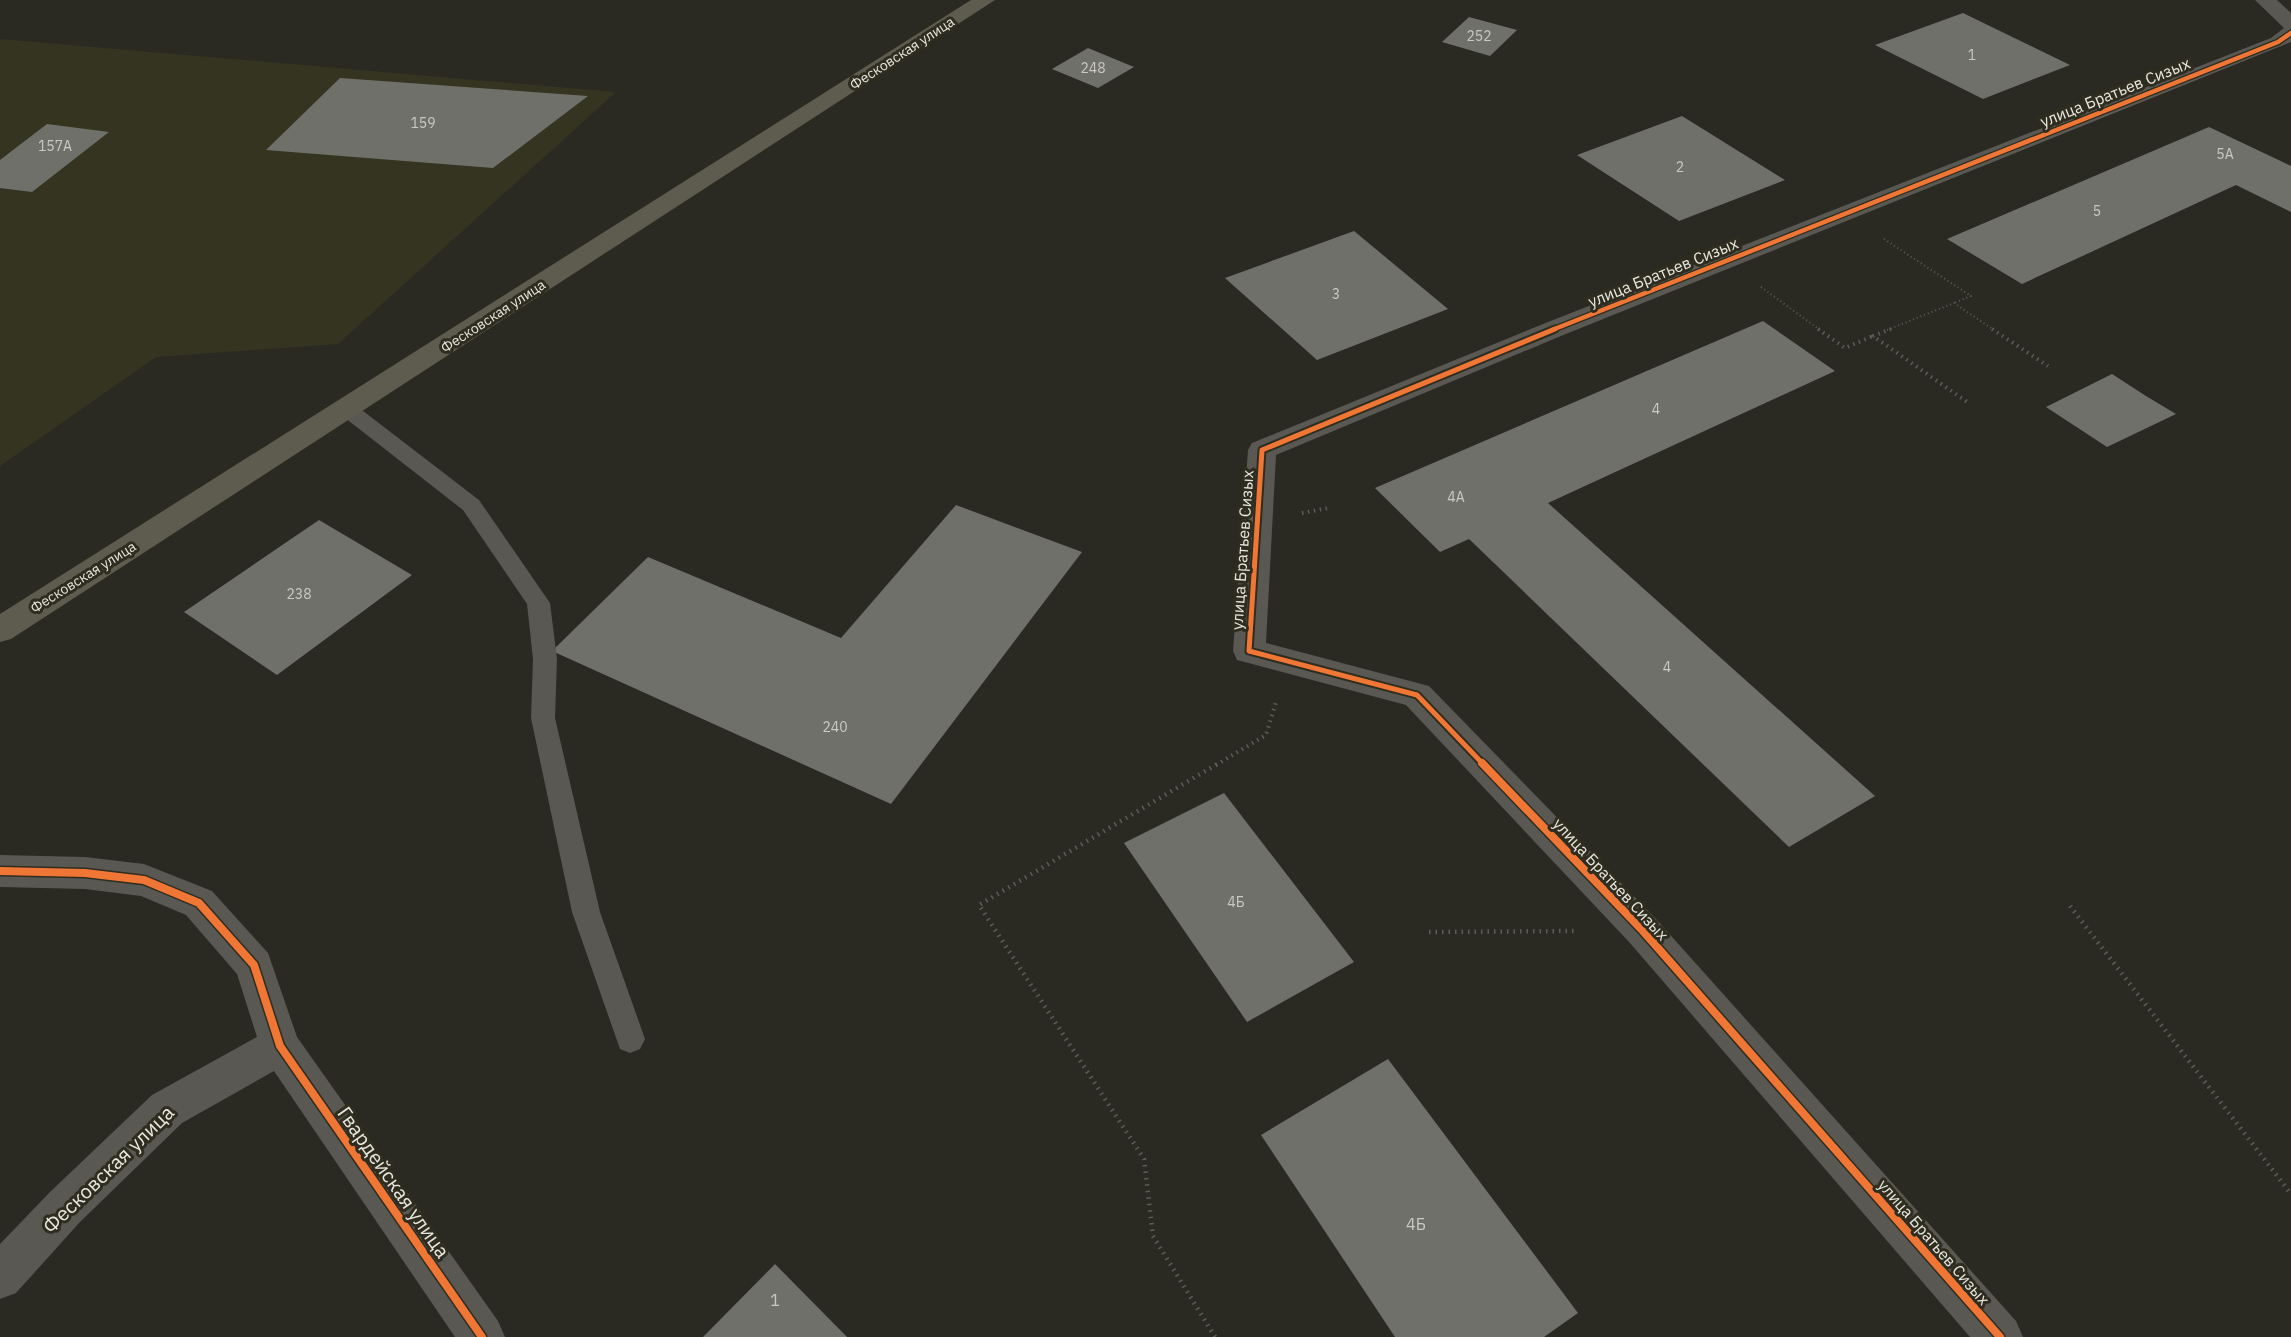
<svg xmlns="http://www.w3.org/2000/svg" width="2291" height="1337" viewBox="0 0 2291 1337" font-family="'IBM Plex Sans',sans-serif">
  <rect width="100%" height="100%" fill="#2a2a22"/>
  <!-- built -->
  <path fill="#353421" d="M0,39L616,92L338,344L156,357L0,466Z"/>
  <!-- building -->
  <path fill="#70706a" d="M1963,13L2070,65L1983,99L1875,45Z
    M1469,17L1517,30L1490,56L1442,42Z
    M1088,48L1134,67L1098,88L1052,69Z
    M340,78L588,96L493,168L266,150Z
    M1682,116L1785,180L1679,221L1577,155Z
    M47,124L109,132L32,192L0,188V160Z
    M2209,127L2291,166V212L2236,185L2022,284L1947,239Z
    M1354,231L1448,309L1317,360L1225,278Z
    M1763,321L1835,371L1548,503L1875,796L1789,847L1469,539L1440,552L1375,488Z
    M2112,374L2146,396L2176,414L2107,447L2046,407Z
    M956,505L1082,552L891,804L552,651L648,557L841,638Z
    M319,520L412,575L277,675L184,612Z
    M1224,793L1354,962L1247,1022L1124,843Z
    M1388,1059L1578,1313L1544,1337H1395L1261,1135Z
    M775,1264L847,1337H703Z"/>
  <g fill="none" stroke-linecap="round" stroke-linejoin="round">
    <!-- path-far2 -->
    <path stroke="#5d5d58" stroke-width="2" stroke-dasharray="1 3" stroke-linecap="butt" d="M1884,239L1971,296L1954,303
      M1761,287L1820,330
      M1887,330L1954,303L1994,330"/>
    <!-- path-far1 -->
    <path stroke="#5d5d58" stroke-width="4" stroke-dasharray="1.5 4.5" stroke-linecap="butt" d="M1818,329L1845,348L1873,336
      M1891,329L1873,336L1970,404
      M1992,329L2048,366
      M1302,513L1328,508
      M1216,765L1266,735L1276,702"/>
    <!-- path -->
    <path stroke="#5d5d58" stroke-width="4.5" stroke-dasharray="1.5 5" stroke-linecap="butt" d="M2070,906L2291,1194
      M1429,932L1576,931
      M1215,1337L1153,1236L1144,1159L979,905L1219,763"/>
    <!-- lane -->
    <path fill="#595852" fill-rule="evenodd" d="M347,402L354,404L479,500L550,603L557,659L555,718L600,912L645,1039L640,1049L630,1053L620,1049L572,912L531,718L533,659L527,604L463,510L340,414L337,409L340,404Z"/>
    <!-- street -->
    <path fill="#595852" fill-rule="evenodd" d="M2255,0H2277L2291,13V42L1561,336L1276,455L1266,643L1429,686L1656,919L2016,1321L2023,1337H1970L1630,943L1406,705L1237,660L1233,651L1248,450L1252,443L1543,324L2271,38L2284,28Z
      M0,855L85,857L144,864L212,891L268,953L297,1037L498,1321L505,1337H455L274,1071L182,1123L80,1222L16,1293L0,1299V1244L50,1192L152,1095L257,1037L237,974L186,915L141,896L85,889L0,887Z"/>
    <!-- primary -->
    <path fill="#5d5c4e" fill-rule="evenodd" d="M971,0H995L11,639L0,642V614Z"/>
    <defs>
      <path id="cycleway-far2" d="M1552,330L2278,42L2291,33"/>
      <path id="cycleway-far1" d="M1484,765L1417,695L1249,651L1262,450L1555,329"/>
      <path id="cycleway" d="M1482,763L1643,931L2000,1337
        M0,871L85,873L144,880L199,903L254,965L280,1046L482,1337"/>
    </defs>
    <!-- cycleway-far2 casing -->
    <use href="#cycleway-far2" stroke="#2e2d1f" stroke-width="7"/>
    <!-- cycleway-far1 casing -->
    <use href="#cycleway-far1" stroke="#2e2d1f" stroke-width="9"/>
    <!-- cycleway casing -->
    <use href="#cycleway" stroke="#2e2d1f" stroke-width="11"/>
    <!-- cycleway-far2 -->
    <use href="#cycleway-far2" stroke="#f07635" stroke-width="4.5"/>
    <!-- cycleway-far1 -->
    <use href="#cycleway-far1" stroke="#f07635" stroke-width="5"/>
    <!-- cycleway -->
    <use href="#cycleway" stroke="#f07635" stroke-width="8"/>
  </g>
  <g text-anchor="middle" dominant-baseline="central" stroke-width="6" stroke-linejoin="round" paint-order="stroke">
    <!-- number labels -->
    <g font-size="14" fill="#cbcac2">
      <text x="1479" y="36">252</text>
      <text x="1972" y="55">1</text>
      <text x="1093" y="68">248</text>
      <text x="423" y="123">159</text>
      <text x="55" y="146">157А</text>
      <text x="2225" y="154">5А</text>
      <text x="1680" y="167">2</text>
      <text x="2097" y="211">5</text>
      <text x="1336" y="294">3</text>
      <text x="1656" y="409">4</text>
      <text x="1456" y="497">4А</text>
      <text x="299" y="594">238</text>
      <text x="1667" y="667">4</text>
      <text x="835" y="727">240</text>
      <text x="1236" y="902">4Б</text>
    </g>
    <!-- far-street labels -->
    <g font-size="14" fill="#e9e8e0" stroke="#2e2d1f">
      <text transform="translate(902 53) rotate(-33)">Фесковская улица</text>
      <text transform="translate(493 316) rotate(-33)">Фесковская улица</text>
      <text transform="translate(83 577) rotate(-32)">Фесковская улица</text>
    </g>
    <!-- street labels -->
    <g font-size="16" fill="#e9e8e0" stroke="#2e2d1f">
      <text transform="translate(2115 92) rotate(-22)">улица Братьев Сизых</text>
      <text transform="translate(1663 272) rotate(-22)">улица Братьев Сизых</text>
      <text transform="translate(1242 550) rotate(-86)">улица Братьев Сизых</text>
      <text transform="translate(1611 879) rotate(47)">улица Братьев Сизых</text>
      <text transform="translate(1934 1242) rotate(49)">улица Братьев Сизых</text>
    </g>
    <!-- near-number labels -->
    <g font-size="16" fill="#cbcac2">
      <text x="1416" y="1224">4Б</text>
      <text x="775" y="1300">1</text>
    </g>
    <!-- near-street labels -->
    <g font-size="20" fill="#e9e8e0" stroke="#2e2d1f">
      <text transform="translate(108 1169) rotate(-44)">Фесковская улица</text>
      <text transform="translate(394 1182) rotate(55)">Гвардейская улица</text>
    </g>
  </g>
</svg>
